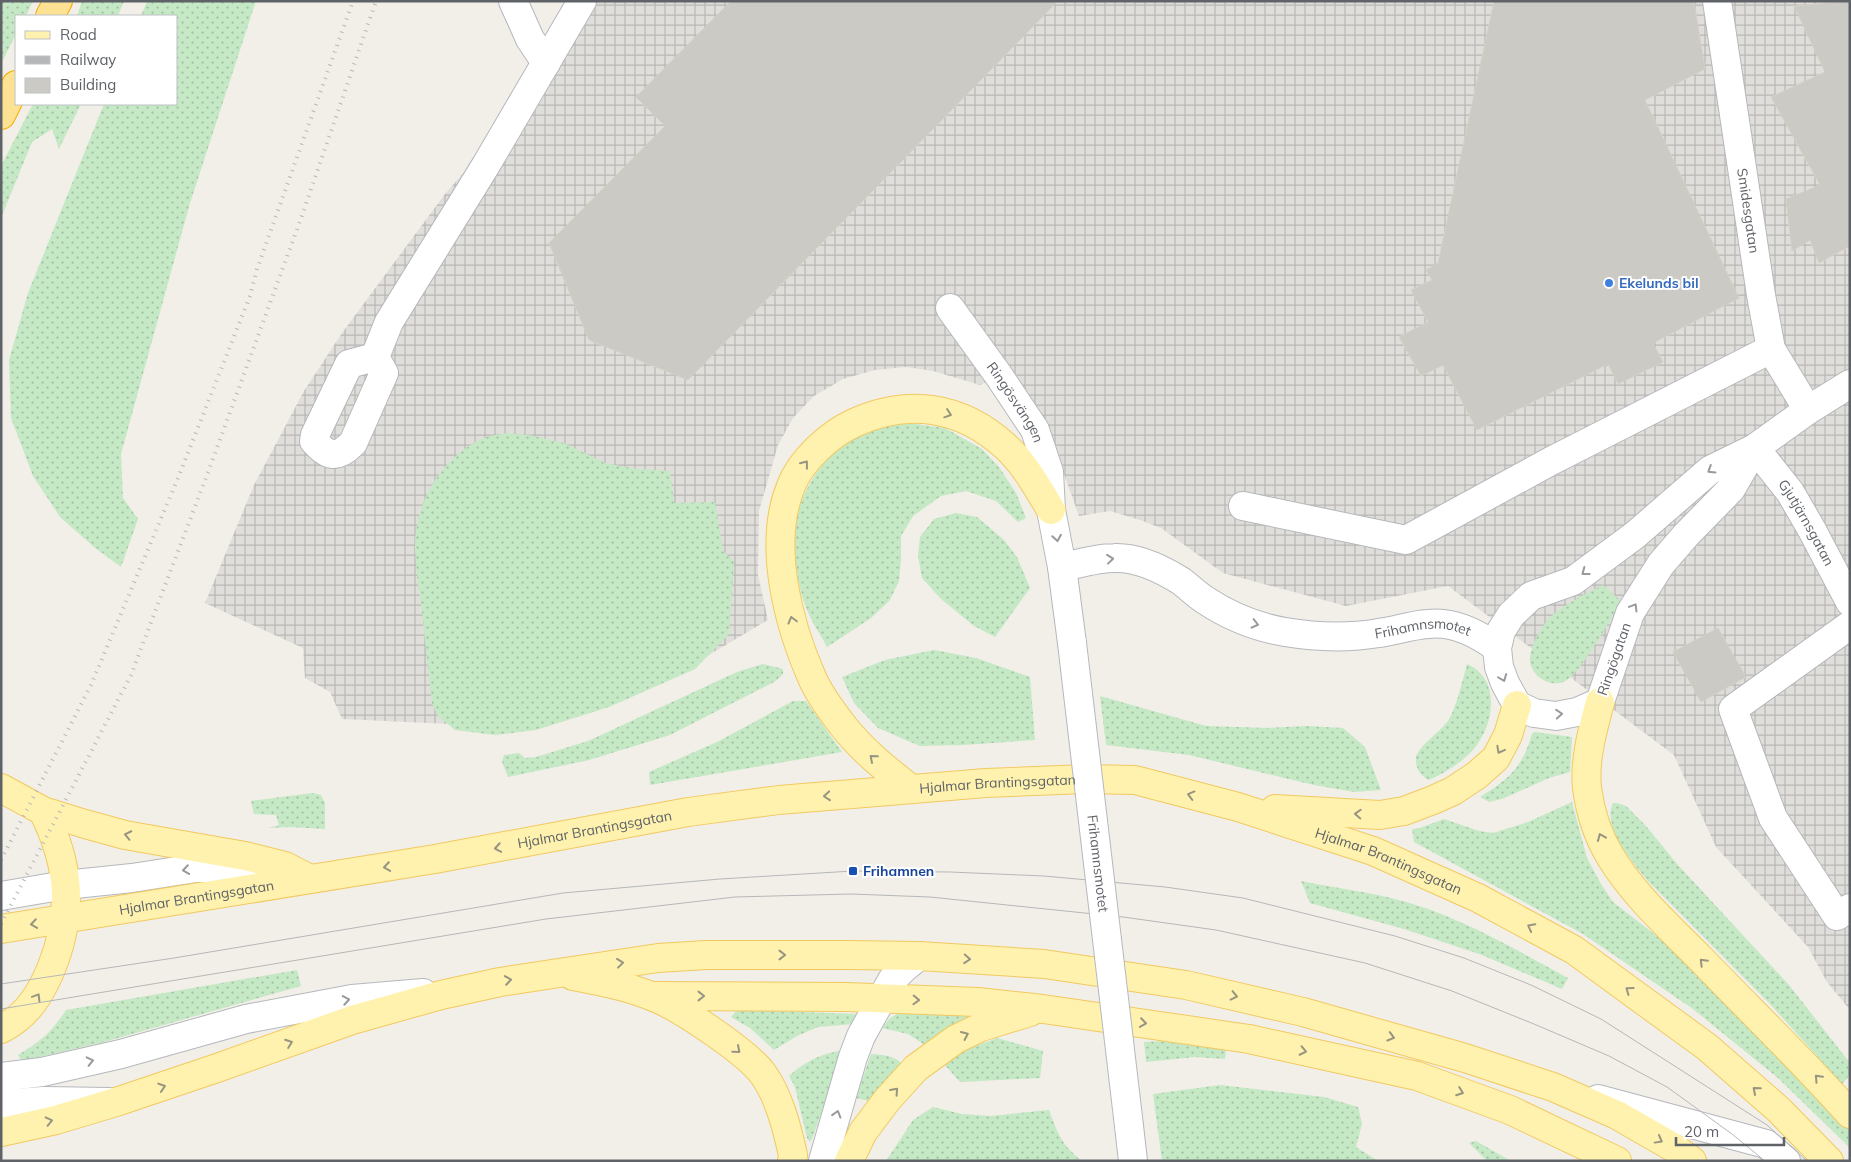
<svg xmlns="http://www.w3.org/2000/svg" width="1851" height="1162" viewBox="0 0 1851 1162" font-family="Mulish,sans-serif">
  <defs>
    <pattern id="industrial-grid" width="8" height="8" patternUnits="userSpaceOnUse" patternTransform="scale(1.25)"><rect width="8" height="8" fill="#e0deda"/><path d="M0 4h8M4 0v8" fill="none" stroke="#b9b8b5"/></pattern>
    <pattern id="grass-dots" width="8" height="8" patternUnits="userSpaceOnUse" patternTransform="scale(1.25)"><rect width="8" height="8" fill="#c5e8c5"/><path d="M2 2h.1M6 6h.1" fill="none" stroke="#a3c0a4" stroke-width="1.8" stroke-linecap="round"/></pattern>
  </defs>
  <rect width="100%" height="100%" fill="#f1efe8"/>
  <!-- industrial -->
  <path fill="url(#industrial-grid)" d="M587,1H1850V1010L1827,982L1808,947L1716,847L1674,755L1448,586L1346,606L1223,573L1161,528L1140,520L1110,511L1079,516L1050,435L1012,370L980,385L933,371L906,367L875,370L843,379L814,396L793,418L778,445L759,511L758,575L768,620L675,675L450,724L342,719L330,692L305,678L303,648L205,603L254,485L304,391L342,333L445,194L539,87Z"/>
  <!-- grass -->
  <path fill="url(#grass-dots)" d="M1,1H33L26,16H16V34L1,64Z
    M82,1H124L118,16H77Z
    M147,1H256L190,203L121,454L123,498L138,519L121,567L94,547L60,517L33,476L11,418L9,360L28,293L104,104H176V16H141Z
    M33,104H81L59,149L52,129L32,142L1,218V166Z
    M909,423L945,428L982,449L999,467L1016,493L1026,518L1018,522L996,501L966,491L941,496L913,516L901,536V560L899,581L890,600L871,618L827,647C821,635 812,623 807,610C796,585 790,535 799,508C807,484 823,459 844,443C860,430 889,425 909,423Z
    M506,433L529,435L564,443L605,463L637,469L670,471L674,503L715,502L723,551L734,561L729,634L695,669L609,707L536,730L495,735L455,730L438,716L432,704C429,673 425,643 422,613C419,591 416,570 415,548C414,503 442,456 484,438C490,435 499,435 506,433Z
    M956,513L977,517L1004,540L1017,557L1030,588L995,637L974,626L940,598L922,578L918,556L920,537L934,519Z
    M1603,585L1622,602C1608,622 1584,668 1567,680C1551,690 1528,675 1530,657C1531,646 1539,631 1546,622C1558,607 1585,594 1603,585Z
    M934,650L976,658L1030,677L1035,740L963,745L920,746L878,728L854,703L842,677L885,660Z
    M763,664L783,669V674L776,681L670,735L589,760L508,777L502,762L504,755L519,753L525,758L536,757L588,741L737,672Z
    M1467,664C1502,679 1494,726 1473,750C1460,764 1446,772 1429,780C1419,775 1415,767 1416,756C1424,741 1438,734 1448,721C1456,709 1463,679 1467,664Z
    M1100,696L1206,726L1267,728L1307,726L1343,728L1365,747L1381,790L1354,792L1314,785L1189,755L1106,745Z
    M793,701H806L842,752L650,785L649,772L717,742Z
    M1535,732L1572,737L1570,772L1549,778L1502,799L1489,802L1480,797C1510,778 1522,768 1532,734Z
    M313,793L321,795L325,803V829L290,827L268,828L279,825L276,815L254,814L251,801Z
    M1572,802L1587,858L1601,884L1613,902L1681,955L1850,1127V1148L1778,1078L1693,1009L1583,934L1414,842L1412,829L1420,828L1444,819L1479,831L1493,833L1528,822Z
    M1613,803H1617L1626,806L1646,826L1678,865L1789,985L1850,1063V1075L1842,1084L1772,1006L1650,883C1635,866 1601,827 1613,803Z
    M1301,881C1331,887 1362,891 1391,898C1454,913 1511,947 1568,978L1562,989L1482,955L1404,929L1310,903Z
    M297,970L301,986L104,1042L22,1061L18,1055C41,1041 51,1033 66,1010Z
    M737,1010L858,1014L854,1024L818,1027L797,1036L774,1050L750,1028L731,1017Z
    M899,1013L973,1016L974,1019L928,1047L908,1034L882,1028L890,1018Z
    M997,1038L1043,1051L1040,1078L960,1082L944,1064L955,1054Z
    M1164,1041L1226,1050L1225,1059L1195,1057L1146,1062L1144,1042Z
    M839,1051L843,1053L812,1139L810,1142L807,1138L795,1087L789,1076C803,1063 820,1054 839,1051Z
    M871,1054C883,1055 895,1055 903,1065L869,1101L856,1098Z
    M1220,1085L1324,1097L1358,1107L1362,1124L1356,1147L1378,1161H1162L1153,1094Z
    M933,1107L962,1114L990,1116L1049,1110C1058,1134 1061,1144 1082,1161H886L913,1120Z
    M1476,1141L1511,1161H1487L1469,1143Z"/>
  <!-- building -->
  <path fill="#cccac5" stroke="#d6d1c6" d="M731,1H1058L688,380L589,340L549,243L665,126L636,97Z
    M1494,1H1694L1705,69L1645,100L1739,298L1653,343L1663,362L1618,384L1608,364L1477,430L1443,365L1421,376L1399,337L1428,322L1411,290L1432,280L1426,270L1438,263Z
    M1850,1V246L1819,263L1810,240L1792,251L1786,199L1820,185L1771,97L1825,72L1794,6Z
    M1718,628L1746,677L1701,702L1673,652Z"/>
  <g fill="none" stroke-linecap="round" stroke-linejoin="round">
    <defs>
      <g id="minor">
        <path d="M513,1L530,39L546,63"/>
        <path id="s1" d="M1717,1L1761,295L1771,349L1808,410"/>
        <path id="s2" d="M950,308L999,376L1035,430L1049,472L1051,510L1062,567L1072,643"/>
        <path d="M375,357L384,373L353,443C337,459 328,457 314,441L315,435L349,364L375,357L389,322L486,165L582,1"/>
        <path d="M1755,448L1731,489L1686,535L1661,564L1630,613L1600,702L1577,712L1556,716L1534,713L1517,705L1505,683L1499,667L1497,648L1501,631L1511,615L1531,596L1573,581L1635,535L1710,470L1755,448L1808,410L1850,384"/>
        <path id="s3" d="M1755,448L1790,492L1812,530L1850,602"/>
        <path d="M1243,506L1406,540L1551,461L1771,349"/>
        <path id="s4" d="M1062,567C1078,564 1097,558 1114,558C1137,557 1162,569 1181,581C1189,587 1196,594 1205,600C1229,616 1256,627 1285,632C1315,637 1349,638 1379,633C1395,631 1411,625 1428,624C1454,621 1477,633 1497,648"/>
        <path d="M1850,625L1733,709L1773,818L1837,916L1850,908"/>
        <path d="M1,896L65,885L132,878L196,868H234L272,873"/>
        <path d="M1,1077L42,1072L121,1054L246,1019L352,999L423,993"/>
        <path d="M1598,1099L1766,1144L1786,1161"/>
        <path d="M1,1104L43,1101L109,1102"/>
        <path d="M1129,1126L1133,1161"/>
        <path d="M823,1161L853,1057L861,1036L892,980L904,968L919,956"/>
      </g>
      <g id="major">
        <path d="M1600,702C1593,729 1584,759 1587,788C1590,811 1598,836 1610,856C1632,893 1669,927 1700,958C1750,1010 1802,1060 1850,1114"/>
        <path d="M1,788L43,811L85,824L125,835L245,856L285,866L310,879"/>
        <path d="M911,789C887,770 863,751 844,727C833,713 821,697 813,680C788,624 767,544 791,486C801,460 830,434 854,423C908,398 961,406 1005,446C1024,463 1038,488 1051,510"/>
        <path d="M1275,809L1380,815L1404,811L1433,800L1453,791L1477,775L1496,758L1508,735L1517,705"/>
        <path id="s5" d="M1,929L435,859L688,812L779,800L986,783L1085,779L1135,780L1238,807L1373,851L1478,898L1574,950L1707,1047L1779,1110L1829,1161"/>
        <path d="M573,976C599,981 626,986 651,996C677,1005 747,1052 763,1074C779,1096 787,1128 793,1155L792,1161"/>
        <path d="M652,996L846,997L978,1002L1043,1009L1249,1039L1417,1076L1510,1110L1617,1161"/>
        <path d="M1,1029C27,1016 40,995 51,969C74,912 70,865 43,811"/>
        <path d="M1,1132L56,1120L116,1102L217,1068L352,1020L441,995L500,982L658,958L706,955H848L919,956L1044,964L1186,985L1303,1012L1465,1058L1553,1087L1617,1115L1676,1149L1692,1161"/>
        <path d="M849,1161L863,1132L887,1100L916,1068L956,1039L981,1027L1030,1012"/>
      </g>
      <path id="highway" d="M50,16L58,1
        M1,115L16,85"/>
    </defs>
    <!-- minor casing -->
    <use href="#minor" stroke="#b5b8bc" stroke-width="30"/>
    <!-- major casing -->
    <use href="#major" stroke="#f2c960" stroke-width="30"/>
    <!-- highway casing -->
    <use href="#highway" stroke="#f9ab00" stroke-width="30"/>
    <!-- minor -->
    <use href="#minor" stroke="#fff" stroke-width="28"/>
    <!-- major -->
    <use href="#major" stroke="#fff2af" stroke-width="28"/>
    <!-- highway -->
    <use href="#highway" stroke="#fde293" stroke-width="28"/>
    <!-- tram -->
    <path stroke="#b6b7b8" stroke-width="1" d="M1,984L174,958L563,893L720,879L853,871L950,872L1044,876L1165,887L1243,898L1395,936L1464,958L1531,985L1601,1019L1767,1125L1807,1161
      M1,1009L546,919L735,897L851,894L930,897L1123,917L1216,930L1365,963L1452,991L1534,1024L1609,1056L1667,1087L1732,1134L1765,1161"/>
    <!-- rail -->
    <path stroke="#b6b7b8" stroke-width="4" stroke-dasharray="1 6" stroke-linecap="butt" d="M1,860L91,685L178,478L250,296L257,269L353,1
      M1,924L131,675L207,475L299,224L376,1"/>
    <defs>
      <g id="minor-bridge">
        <path id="s6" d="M1072,643L1129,1126"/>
      </g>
    </defs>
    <!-- minor-bridge casing -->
    <use href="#minor-bridge" stroke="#b5b8bc" stroke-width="30" stroke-linecap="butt"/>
    <!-- minor-bridge -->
    <use href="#minor-bridge" stroke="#fff" stroke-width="28"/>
  </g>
  <!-- one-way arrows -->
  <defs><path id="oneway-chevron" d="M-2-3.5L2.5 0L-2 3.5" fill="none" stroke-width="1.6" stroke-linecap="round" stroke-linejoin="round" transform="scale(1.25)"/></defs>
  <g stroke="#979581">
    <use href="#oneway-chevron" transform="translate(948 414) rotate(19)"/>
    <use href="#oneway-chevron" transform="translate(805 464) rotate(-52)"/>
    <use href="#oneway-chevron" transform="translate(792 620) rotate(-105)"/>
    <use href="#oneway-chevron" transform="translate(1500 750) rotate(118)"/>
    <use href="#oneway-chevron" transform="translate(873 758) rotate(-139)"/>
    <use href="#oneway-chevron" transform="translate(1191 795) rotate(-165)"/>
    <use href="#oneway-chevron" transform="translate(827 796) rotate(175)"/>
    <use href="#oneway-chevron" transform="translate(1358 814) rotate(-177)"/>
    <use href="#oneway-chevron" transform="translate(128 835) rotate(-168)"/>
    <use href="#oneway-chevron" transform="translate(1601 837) rotate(-113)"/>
    <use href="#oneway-chevron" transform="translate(498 848) rotate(170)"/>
    <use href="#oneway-chevron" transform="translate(387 867) rotate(171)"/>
    <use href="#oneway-chevron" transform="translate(34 924) rotate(172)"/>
    <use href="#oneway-chevron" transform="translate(1531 927) rotate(-152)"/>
    <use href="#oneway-chevron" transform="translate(782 955)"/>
    <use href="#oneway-chevron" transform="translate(967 959) rotate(4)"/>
    <use href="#oneway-chevron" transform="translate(1703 962) rotate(-135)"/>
    <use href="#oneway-chevron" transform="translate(620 963) rotate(-7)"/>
    <use href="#oneway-chevron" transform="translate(508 980) rotate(-9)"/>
    <use href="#oneway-chevron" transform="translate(1629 990) rotate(-144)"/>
    <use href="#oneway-chevron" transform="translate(701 996)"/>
    <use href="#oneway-chevron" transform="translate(1234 996) rotate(13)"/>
    <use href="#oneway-chevron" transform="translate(37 997) rotate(-59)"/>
    <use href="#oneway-chevron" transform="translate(916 1000) rotate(2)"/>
    <use href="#oneway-chevron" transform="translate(1143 1023) rotate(8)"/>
    <use href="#oneway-chevron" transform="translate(965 1035) rotate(-25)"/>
    <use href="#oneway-chevron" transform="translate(1391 1037) rotate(16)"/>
    <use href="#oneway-chevron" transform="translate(289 1043) rotate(-20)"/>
    <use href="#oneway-chevron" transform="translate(737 1050) rotate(41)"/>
    <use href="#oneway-chevron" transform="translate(1303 1051) rotate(12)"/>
    <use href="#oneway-chevron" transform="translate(1818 1078) rotate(-133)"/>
    <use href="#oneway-chevron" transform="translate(162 1087) rotate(-18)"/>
    <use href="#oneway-chevron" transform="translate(1756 1090) rotate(-139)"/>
    <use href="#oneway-chevron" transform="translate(895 1091) rotate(-48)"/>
    <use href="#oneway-chevron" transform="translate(1460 1092) rotate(20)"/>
    <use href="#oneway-chevron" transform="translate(49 1121) rotate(-13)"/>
    <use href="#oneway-chevron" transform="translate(1659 1140) rotate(29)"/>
  </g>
  <g stroke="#979a9d">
    <use href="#oneway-chevron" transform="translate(1711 470) rotate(148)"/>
    <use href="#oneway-chevron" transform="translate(1057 538) rotate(81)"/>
    <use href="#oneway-chevron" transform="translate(1110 559) rotate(-6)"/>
    <use href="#oneway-chevron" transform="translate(1585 572) rotate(143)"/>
    <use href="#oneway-chevron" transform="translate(1634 607) rotate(-59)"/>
    <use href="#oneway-chevron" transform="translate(1255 624) rotate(14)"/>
    <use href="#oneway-chevron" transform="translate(1503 678) rotate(69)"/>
    <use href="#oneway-chevron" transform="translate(1559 714) rotate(-4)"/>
    <use href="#oneway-chevron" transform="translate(186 870) rotate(172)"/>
    <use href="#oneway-chevron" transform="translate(346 1000) rotate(-10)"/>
    <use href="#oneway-chevron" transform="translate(90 1061) rotate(-13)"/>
    <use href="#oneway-chevron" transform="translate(837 1114) rotate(-73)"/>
  </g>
  <!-- markers -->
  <circle fill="#3f7fe0" stroke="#fff" stroke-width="2" cx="1609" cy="283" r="5"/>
  <rect fill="#1a4fb4" stroke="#fff" stroke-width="2" x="848" y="866" width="10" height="10" rx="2.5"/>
  <g text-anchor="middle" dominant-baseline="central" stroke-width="4" stroke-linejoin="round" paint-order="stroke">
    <!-- street labels -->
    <g font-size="14" fill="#5f6368" stroke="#fff">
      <text stroke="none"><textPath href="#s1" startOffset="212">Smidesgatan</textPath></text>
      <text stroke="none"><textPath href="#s2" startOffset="115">Ringösvängen</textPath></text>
      <text stroke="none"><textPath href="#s3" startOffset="91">Gjutjärnsgatan</textPath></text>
      <text stroke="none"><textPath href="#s4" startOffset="381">Frihamnsmotet</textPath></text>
      <text transform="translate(1614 659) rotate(-71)">Ringögatan</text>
      <text stroke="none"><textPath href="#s5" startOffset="1008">Hjalmar Brantingsgatan</textPath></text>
      <text stroke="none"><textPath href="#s5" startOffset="602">Hjalmar Brantingsgatan</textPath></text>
      <text stroke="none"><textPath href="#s5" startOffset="1412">Hjalmar Brantingsgatan</textPath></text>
      <text stroke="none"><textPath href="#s6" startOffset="222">Frihamnsmotet</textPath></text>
      <text stroke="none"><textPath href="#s5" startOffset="198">Hjalmar Brantingsgatan</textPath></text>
    </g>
    <!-- shop labels -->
    <g font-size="14" font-weight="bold" fill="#366cbe" stroke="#fff" text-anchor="start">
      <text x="1619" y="283">Ekelunds bil</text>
    </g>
    <!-- transit labels -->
    <g font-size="14" font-weight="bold" fill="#164399" stroke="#fff" text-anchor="start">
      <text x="863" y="871">Frihamnen</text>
    </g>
  </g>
  <!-- border -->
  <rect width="1851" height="1162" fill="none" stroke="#5f6368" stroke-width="5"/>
  <!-- legend -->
  <rect x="15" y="15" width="162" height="90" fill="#ffffff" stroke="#bfc1c3"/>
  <rect x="25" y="31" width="25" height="8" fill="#fff2af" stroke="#bfc1c3"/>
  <text x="60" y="40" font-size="15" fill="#5f6368">Road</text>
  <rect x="25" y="56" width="25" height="8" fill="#b6b7b8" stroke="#bfc1c3"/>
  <text x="60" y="65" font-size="15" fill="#5f6368">Railway</text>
  <rect x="25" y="78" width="25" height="15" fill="#cccac5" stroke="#bfc1c3"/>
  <text x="60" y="90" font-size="15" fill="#5f6368">Building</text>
  <!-- scale -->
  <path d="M1676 1137v8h108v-8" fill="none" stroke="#5f6368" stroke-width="2.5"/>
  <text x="1684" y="1137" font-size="15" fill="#5f6368" stroke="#ffffff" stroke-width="4" paint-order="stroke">20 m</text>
</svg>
